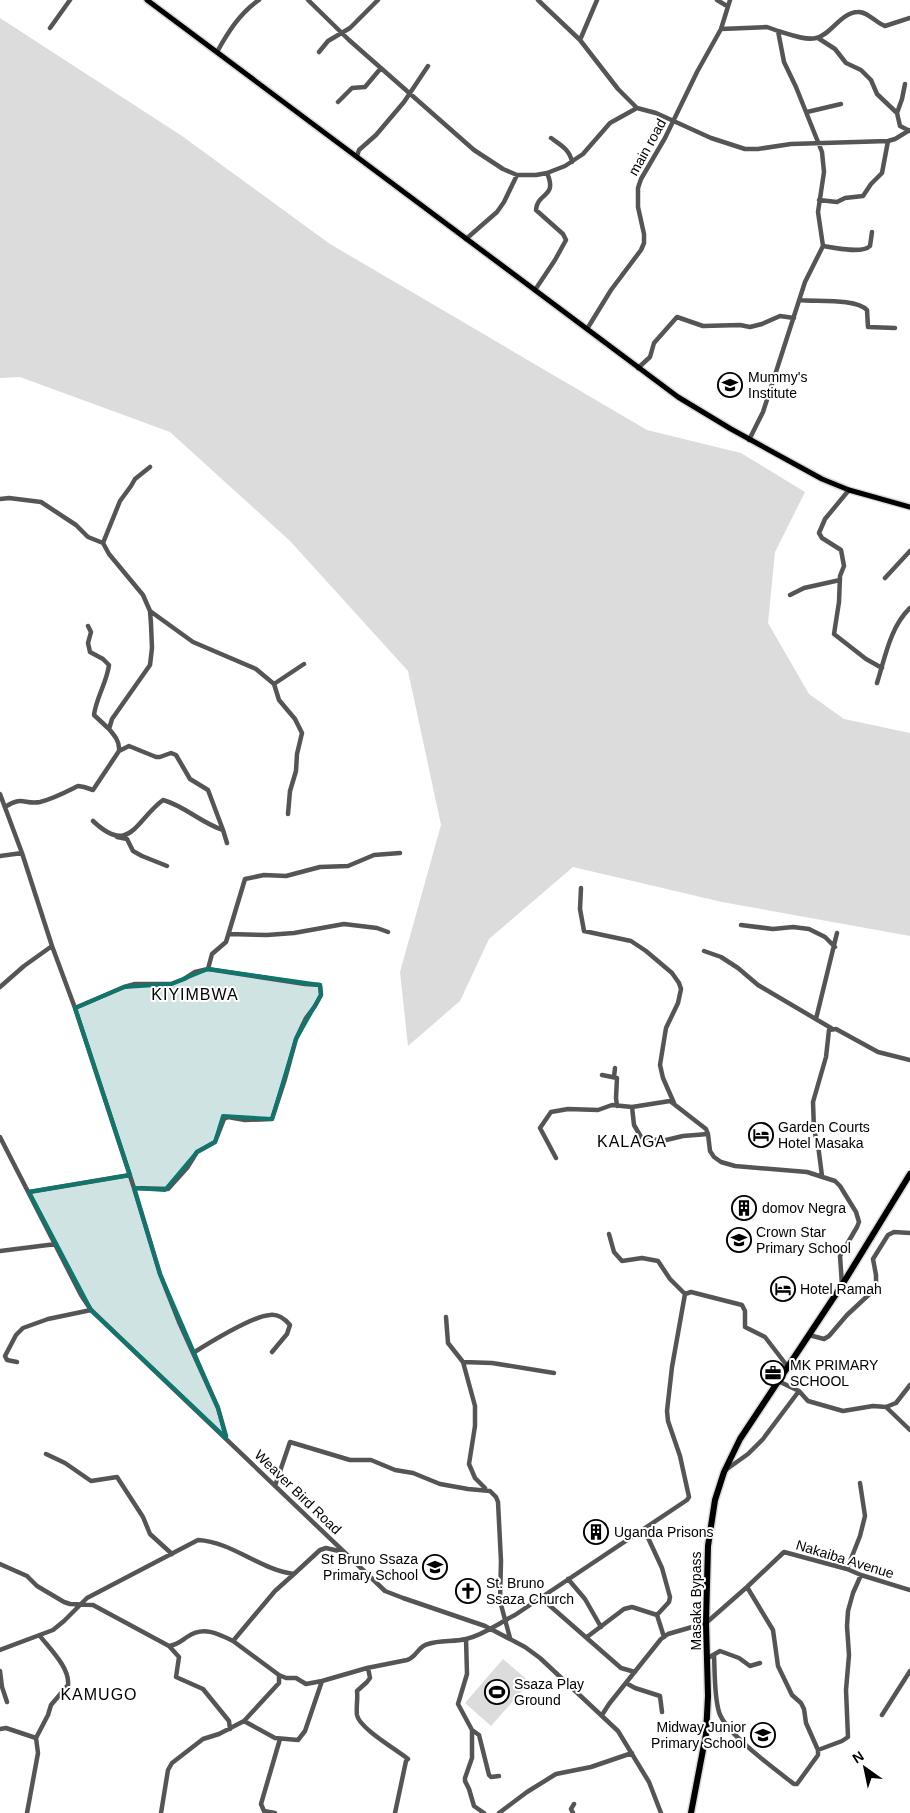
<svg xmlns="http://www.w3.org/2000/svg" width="910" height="1813" viewBox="0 0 910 1813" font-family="Helvetica,sans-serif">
  <rect width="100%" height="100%" fill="#fff"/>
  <!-- green -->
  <path fill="#dcdcdc" d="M0,18L182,136L330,244L647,430L741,453L805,492L775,552L768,623L809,694L844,719L910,733V936L722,902L573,867L489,939L460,1001L408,1046L400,972L441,825L408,671L290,541L170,432L20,377L0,378Z
    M503,1659L530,1682L491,1726L465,1703Z"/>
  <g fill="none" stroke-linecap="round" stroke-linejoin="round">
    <defs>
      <path id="major" d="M147,0L678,397L731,429L822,479L849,490L910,507"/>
      <path id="highway" d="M691,1813L706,1734L708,1696L706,1623L708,1546L715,1500L724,1472L740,1439L842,1285L910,1174"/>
    </defs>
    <!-- major casing -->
    <use href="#major" stroke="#dbdbdb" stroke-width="8"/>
    <!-- highway casing -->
    <use href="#highway" stroke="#dbdbdb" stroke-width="9"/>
    <!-- minor -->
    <path stroke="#555" stroke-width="4.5" d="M308,0L349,40L474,150L503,169L517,175H536L547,173L565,166L583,154L610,123L637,108L656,113L711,138L745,149H758L791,144L888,141L895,139L910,130
      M538,0L580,40L618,89L637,108
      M717,0L727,6
      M50,28L70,0
      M721,29L767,27L778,31L784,62L796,87L822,152L824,172L818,212L823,246L805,282L763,412L749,440
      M778,31C789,34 805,41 816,38C830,36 841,12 858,12C867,11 876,23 885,26L910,18
      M818,38L835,49L846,63L861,70L871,80L877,94L897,113L900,126L910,131
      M580,40L597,0
      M217,52C228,32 240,13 259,0
      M319,52L328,41L350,28L378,0
      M338,102L352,88L365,87L381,68
      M807,112L841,104
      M897,113L902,99L905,84
      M551,138C561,145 570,150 572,162
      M357,156L359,150L376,135L404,102L428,66
      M819,200L837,202L845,198L863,196L871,184L882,173L888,141
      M466,239L497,212L504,202L517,175
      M823,246C835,248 862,254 870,246L872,232
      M535,290L555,260L566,240L563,234L536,210C537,192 558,198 547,173
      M799,300C815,302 856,298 867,310L868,327L895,328
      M587,329L611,290L641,250L644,243V234L638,207V188L641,179L665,138L697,72L721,29L730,0
      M638,368L650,357L654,343L677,317L703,326L740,325L750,327L762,324L780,316L794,318
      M849,490L825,519L819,533L822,538L841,550L844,566L840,576L839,602L834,634L866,659L882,668
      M0,499L9,498L41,502L76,525L88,537L103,543L109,554L143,595L150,611L151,624L152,648L150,665L112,719L109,729C115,736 120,742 119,751
      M103,543L120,501L131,486L135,479L150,467
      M885,578L910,551
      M790,595L804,588L840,580
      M150,611L193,642L256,669L274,684
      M88,626L91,632L88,643L90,652L103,659L109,665C107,682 96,698 94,715L109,729
      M877,683C885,658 890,627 910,608
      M0,794L22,853L52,946L75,1008L134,1188L160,1274L179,1322L218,1408L226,1436
      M5,807C23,795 24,805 40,802C53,799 66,792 78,786L84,787L93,790L119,751L129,746L156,757H160L171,753L176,755L190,779L208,790L223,830
      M288,814L290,791L296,771L297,754L302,733L295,719L279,700L274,684L304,664
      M93,821C130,856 135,821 163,800C185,806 201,823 223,830L227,843
      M117,837L127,839L133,851L142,856L167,866
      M0,856L22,853
      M581,888L580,909L584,931L631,941L646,951L672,973L679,983L681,989L678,1003L666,1028L660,1065L663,1078L674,1103
      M741,925L773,929L793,927L809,929L825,937L835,947
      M229,934L267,935L294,933L344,924L377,928L388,932
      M704,951L721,957L738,968L758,985L831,1028
      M0,987L24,966L52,946
      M75,1008L124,987L135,984H171L184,979L195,972L208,969L212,954L226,942L245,879L264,875L286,876L320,867L348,866L374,855L400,853
      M816,1019L837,933
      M602,1075L617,1078L616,1098L617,1106
      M614,1077L615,1068
      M632,1107L634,1125L641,1137L662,1141L683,1136L708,1134
      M0,1137L81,1295L91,1310L385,1591L403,1598L485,1626L525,1647L540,1658L618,1731L649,1782L661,1813
      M556,1158L540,1128L551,1112L568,1109L598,1110L612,1105L632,1107L670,1101L706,1129L708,1134L710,1151L714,1157L721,1162L735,1166L807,1172L835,1181L840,1186L856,1212L859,1222L857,1227L840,1256L842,1285
      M822,1176L818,1145L814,1130L813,1102L826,1057L829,1030L836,1029L878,1052L910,1060
      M134,1188L168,1189L187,1168L197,1152L215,1142L224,1119L228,1117L245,1120L272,1119L285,1079L296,1039L306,1018L315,1006L321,995L320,985L305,984L208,969
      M29,1192L130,1175
      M609,1234L614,1252L622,1261L642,1258L658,1261L670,1279L685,1294
      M0,1251L56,1244
      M446,1317L448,1343L463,1362L475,1406V1426L469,1464L475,1478L485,1488
      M809,1335L824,1339L829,1336L847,1315L876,1288V1275L873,1259L888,1235L894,1232L910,1233
      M193,1353C209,1343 253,1316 270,1315C278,1314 284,1318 290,1325L287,1334L272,1352
      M17,1362L7,1360L5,1356L16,1335L23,1328L48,1319L91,1310
      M463,1362L492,1363L554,1373
      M778,1381L799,1391L808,1401L843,1411L873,1406L886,1407L896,1403L910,1385
      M886,1407L910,1430
      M46,1454L65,1463L91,1481L117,1477L143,1517L150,1534L172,1554
      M727,1469L748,1454L763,1439L799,1391
      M275,1486L290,1442L350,1460H371L395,1470L413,1473L440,1484L468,1489L490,1491L496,1497L498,1502L501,1561L500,1601L510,1638
      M644,1529L662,1568L670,1597L669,1602L657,1615
      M0,1564L27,1576L37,1586L64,1602L70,1604L93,1605L169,1646C177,1645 181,1641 187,1637C203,1626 217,1633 233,1641
      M847,1569L860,1536L865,1516L860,1483
      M294,1574L275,1591L233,1641L279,1675L286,1678H296L306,1684L322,1681L367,1668L407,1660C417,1657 418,1646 428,1644C440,1640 454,1642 466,1639C484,1635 499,1623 515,1615L687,1500L689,1497L680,1456L668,1421L667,1411L672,1367L685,1294L691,1292L742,1305L745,1311V1327L765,1337L788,1367
      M568,1579L585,1599L601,1627
      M541,1598L621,1668L635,1672
      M587,1637L624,1609L632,1607L657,1615L664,1637
      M466,1639L467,1674L458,1704L472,1730L479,1735L489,1775L491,1777L499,1776
      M169,1646L179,1657L176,1677L203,1689L229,1721L230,1729
      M0,1650L53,1630L64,1621L87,1598L198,1540C233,1542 260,1570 294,1574L320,1550L326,1548L343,1552
      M714,1655C715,1673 714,1695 719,1712C725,1733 776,1770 794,1784H797L818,1755V1750L806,1723L804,1709L801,1703L792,1695L778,1666L773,1630L747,1587
      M708,1658L720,1651L739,1658L750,1666L760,1663
      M368,1668L370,1678L367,1682L357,1691C358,1698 356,1707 357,1715C359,1728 397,1750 408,1759L406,1761L395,1813
      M0,1671L2,1687L7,1702
      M626,1683L635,1688L660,1696L662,1712
      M602,1715L609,1704L661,1639L668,1634L706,1623L747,1587L784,1552L847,1569L861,1575L910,1590
      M882,1715L910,1671
      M244,1721L275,1738L298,1740L305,1731L322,1681
      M0,1729L6,1728L36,1738
      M472,1730V1758L465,1778V1781L469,1789L474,1806L484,1813
      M818,1750L842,1741L848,1737L846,1690L849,1655L847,1626L848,1611L853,1593L861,1575
      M27,1813L38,1753L36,1738L48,1715L51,1705L68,1685C70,1668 50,1649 40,1636
      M161,1813L168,1770L172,1763L203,1739L219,1734L244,1721L279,1683V1675
      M275,1813L264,1811L261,1804L280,1739
      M499,1813L527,1792L556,1774L591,1767L632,1753
      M573,1813L571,1809L574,1804"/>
    <!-- major -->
    <use href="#major" stroke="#000" stroke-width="5"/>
    <!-- highway -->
    <use href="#highway" stroke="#000" stroke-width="6"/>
  </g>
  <!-- marked area -->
  <path fill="#0f766e" fill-opacity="0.2" stroke="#0f766e" stroke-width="4" stroke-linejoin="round" d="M208,969L320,985L321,995L296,1039L272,1119L223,1116L215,1142L197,1152L165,1190L134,1188L160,1274L218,1408L226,1438L91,1310L29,1192L130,1175L75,1008L124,987L171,984Z"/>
  <!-- icons -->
  <defs>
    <symbol id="school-ring" viewBox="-11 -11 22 22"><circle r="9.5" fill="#fff" stroke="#000" stroke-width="1.5"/><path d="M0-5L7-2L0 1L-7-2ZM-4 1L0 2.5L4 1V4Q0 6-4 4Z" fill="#000"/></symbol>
    <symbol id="hotel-ring" viewBox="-11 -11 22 22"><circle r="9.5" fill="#fff" stroke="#000" stroke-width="1.5"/><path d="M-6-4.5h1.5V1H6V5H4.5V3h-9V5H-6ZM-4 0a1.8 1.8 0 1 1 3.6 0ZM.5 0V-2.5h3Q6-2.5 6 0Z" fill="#000"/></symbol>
    <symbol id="building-ring" viewBox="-11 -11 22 22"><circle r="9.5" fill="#fff" stroke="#000" stroke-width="1.5"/><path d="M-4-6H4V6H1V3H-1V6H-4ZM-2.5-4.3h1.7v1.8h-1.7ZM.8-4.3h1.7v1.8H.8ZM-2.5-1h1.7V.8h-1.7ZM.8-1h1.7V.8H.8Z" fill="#000"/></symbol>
    <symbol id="office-ring" viewBox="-11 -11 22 22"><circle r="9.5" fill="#fff" stroke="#000" stroke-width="1.5"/><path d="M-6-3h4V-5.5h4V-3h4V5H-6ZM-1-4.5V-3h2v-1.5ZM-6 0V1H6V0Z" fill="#000"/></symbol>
    <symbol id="church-ring" viewBox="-11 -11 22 22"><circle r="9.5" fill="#fff" stroke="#000" stroke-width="1.5"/><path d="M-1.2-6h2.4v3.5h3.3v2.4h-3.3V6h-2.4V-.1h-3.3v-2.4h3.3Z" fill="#000"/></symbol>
    <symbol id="stadium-ring" viewBox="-11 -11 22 22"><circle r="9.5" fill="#fff" stroke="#000" stroke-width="1.5"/><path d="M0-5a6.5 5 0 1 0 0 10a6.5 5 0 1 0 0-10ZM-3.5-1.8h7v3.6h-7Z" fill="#000"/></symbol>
  </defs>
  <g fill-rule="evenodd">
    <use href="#school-ring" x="716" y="371" width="28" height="28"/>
    <use href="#hotel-ring" x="747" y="1121" width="28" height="28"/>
    <use href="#building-ring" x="730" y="1194" width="28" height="28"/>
    <use href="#school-ring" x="725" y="1226" width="28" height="28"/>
    <use href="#hotel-ring" x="769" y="1275" width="28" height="28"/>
    <use href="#office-ring" x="759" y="1359" width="28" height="28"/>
    <use href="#building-ring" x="582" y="1518" width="28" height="28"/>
    <use href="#school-ring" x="421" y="1553" width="28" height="28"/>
    <use href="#church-ring" x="454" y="1577" width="28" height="28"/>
    <use href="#stadium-ring" x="483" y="1678" width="28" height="28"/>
    <use href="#school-ring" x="749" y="1721" width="28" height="28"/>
  </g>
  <g text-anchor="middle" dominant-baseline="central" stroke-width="4" stroke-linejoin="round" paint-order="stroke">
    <!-- street labels -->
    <g font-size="14" fill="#000" stroke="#fff">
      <text transform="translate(647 147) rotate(-61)">main road</text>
      <text transform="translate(298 1492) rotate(44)">Weaver Bird Road</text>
      <text transform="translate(845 1559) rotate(17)">Nakaiba Avenue</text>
      <text transform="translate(696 1601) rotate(-90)">Masaka Bypass</text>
    </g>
    <!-- poi labels -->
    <g font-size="14" fill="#000" stroke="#fff" text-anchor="start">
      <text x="748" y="377">Mummy's<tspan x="748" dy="16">Institute</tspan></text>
      <text x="778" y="1127">Garden Courts<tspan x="778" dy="16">Hotel Masaka</tspan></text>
      <text x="762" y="1208">domov Negra</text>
      <text x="756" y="1232">Crown Star<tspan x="756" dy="16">Primary School</tspan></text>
      <text x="800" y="1289">Hotel Ramah</text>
      <text x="790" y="1365">MK PRIMARY<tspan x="790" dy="16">SCHOOL</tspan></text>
      <text x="614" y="1532">Uganda Prisons</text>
      <text x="418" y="1559" text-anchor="end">St Bruno Ssaza<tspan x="418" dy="16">Primary School</tspan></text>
      <text x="486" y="1583">St. Bruno<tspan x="486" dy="16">Ssaza Church</tspan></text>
      <text x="514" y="1684">Ssaza Play<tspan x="514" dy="16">Ground</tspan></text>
      <text x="746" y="1727" text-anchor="end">Midway Junior<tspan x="746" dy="16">Primary School</tspan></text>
    </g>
    <!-- quarter labels -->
    <g font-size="16" letter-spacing="1" fill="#000" stroke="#fff">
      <text x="195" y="994">KIYIMBWA</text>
      <text x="632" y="1141">KALAGA</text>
      <text x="99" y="1694">KAMUGO</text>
    </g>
  </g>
  <!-- north arrow -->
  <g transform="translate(865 1768) rotate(327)" stroke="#ffffff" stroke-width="4" paint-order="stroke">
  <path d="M0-4L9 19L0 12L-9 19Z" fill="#000000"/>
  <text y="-8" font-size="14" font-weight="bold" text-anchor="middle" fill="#000000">N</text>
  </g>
</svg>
